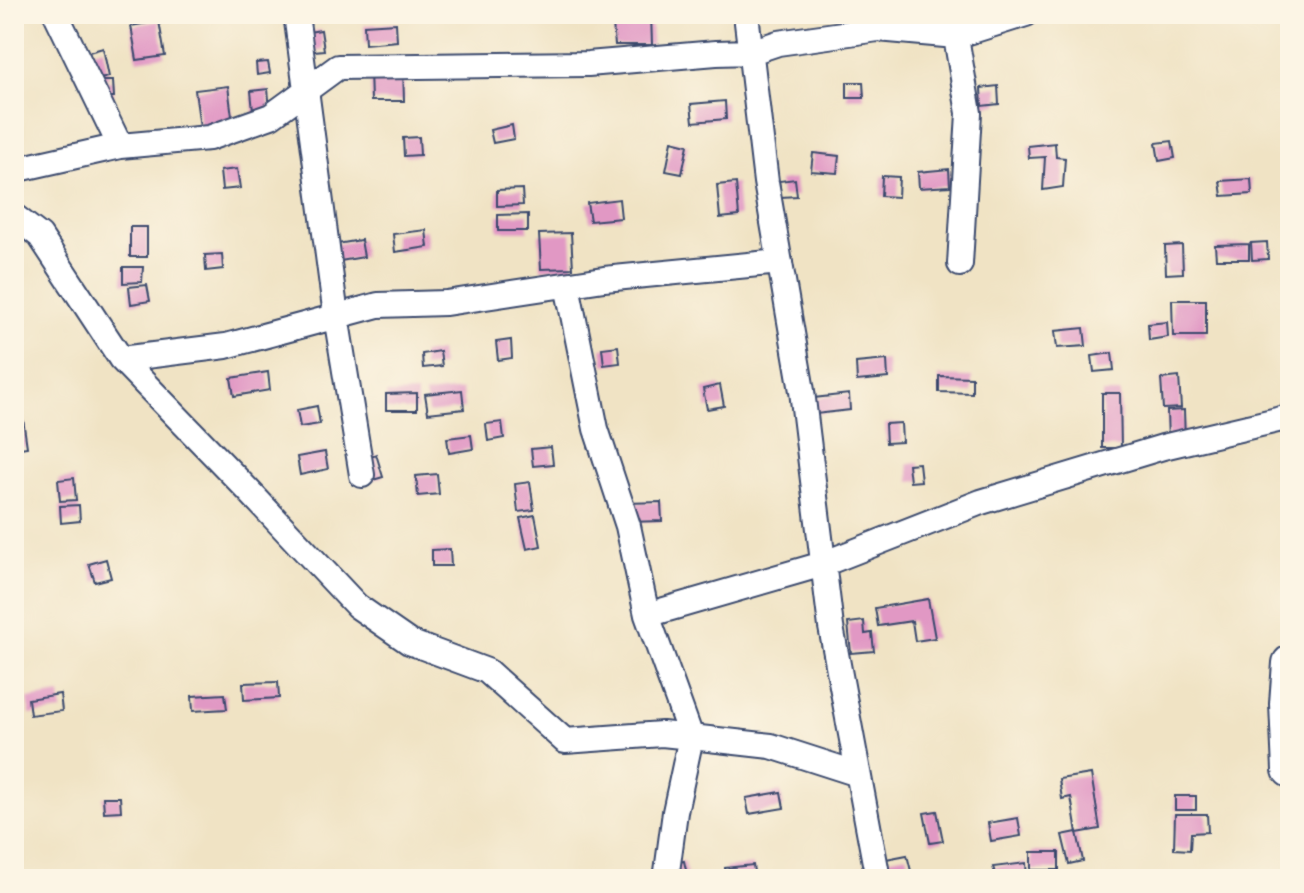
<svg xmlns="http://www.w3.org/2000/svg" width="1304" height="893" viewBox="0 0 1304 893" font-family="Dekko,sans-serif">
  <rect width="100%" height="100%" fill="#fcf5e5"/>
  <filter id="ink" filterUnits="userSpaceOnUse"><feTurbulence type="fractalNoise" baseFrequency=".0125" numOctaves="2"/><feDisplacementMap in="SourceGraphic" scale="16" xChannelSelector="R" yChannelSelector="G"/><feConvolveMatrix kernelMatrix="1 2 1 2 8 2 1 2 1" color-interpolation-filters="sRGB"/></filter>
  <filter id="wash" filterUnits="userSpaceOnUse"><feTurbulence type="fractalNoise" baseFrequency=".006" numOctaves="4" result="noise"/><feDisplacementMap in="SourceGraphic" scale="32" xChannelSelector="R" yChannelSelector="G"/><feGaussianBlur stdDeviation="1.8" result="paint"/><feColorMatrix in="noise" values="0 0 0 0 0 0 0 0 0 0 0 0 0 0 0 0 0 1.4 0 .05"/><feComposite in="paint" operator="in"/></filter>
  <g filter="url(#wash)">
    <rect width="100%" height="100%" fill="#f0e3c4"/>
    <g id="blocks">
      <!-- building -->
      <path fill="#e198c4" d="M612,14H651L652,45H615Z
        M159,21L165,56L137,60L131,26Z
        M396,23L397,41L365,44L364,25Z
        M321,30L324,50L304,52L302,33Z
        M103,48L109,77L95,80L89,52Z
        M268,62L270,73L257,75L256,63Z
        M403,68L404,101H371L370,69Z
        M100,81H113L114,97H101Z
        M847,82H863L864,98H847Z
        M228,86L233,124L200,128L195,90Z
        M998,86L999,104L982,106L981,88Z
        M268,89L271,120L254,121L251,91Z
        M725,101L726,119L693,122L691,104Z
        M512,125L514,139L493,143L490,130Z
        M419,137L420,155L404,156L403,138Z
        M672,141L688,145L682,174L666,171Z
        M1172,141L1175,158L1159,161L1156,143Z
        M1055,143L1056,157L1065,158L1063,187L1043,190L1045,157L1029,158L1028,146Z
        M813,153L839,156L837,173L811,171Z
        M237,169L240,188L222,190L220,171Z
        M949,169L950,186L919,188L918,172Z
        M882,176L899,177L898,197L881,196Z
        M795,179L797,196L781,197L779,181Z
        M1251,179L1252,194L1222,196L1220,181Z
        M736,183L739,216L720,218L717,185Z
        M522,189L523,205L497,206V190Z
        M619,199L621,218L590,221L587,203Z
        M528,214V231H498V215Z
        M130,227H147V257H130Z
        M426,230L428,247L395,252L393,234Z
        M571,233L573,268L541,269L539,234Z
        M361,240L364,257L334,262L331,245Z
        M1267,242L1268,259L1252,260L1251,243Z
        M1249,244V259H1216L1215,245Z
        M1182,245L1183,273L1166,274L1165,246Z
        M222,254L223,269L206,271L205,255Z
        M123,267H143L142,282L123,283Z
        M147,285L150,301L131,304L129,287Z
        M1172,300H1206V336H1173Z
        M1167,322L1168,337L1149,340L1148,324Z
        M1084,328L1086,346L1057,348L1055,331Z
        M511,340L512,358L498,360L496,342Z
        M618,346L620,363L604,365L602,348Z
        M440,351L442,366L423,368L422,354Z
        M1112,353L1114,370L1094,372L1092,356Z
        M887,360L888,378L857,381L856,363Z
        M268,372L270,390L234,396L231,378Z
        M939,376L972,377V393L939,392Z
        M1179,377L1181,408L1163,409L1161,379Z
        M720,385L724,406L707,409L703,389Z
        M462,390L464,409L428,413L425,394Z
        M417,393V410H386V394Z
        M1102,393H1120L1121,448H1102Z
        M849,394L850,410L816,414L814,398Z
        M317,406L320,424L300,427L297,410Z
        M1184,410L1185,441H1168L1167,411Z
        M22,412L27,447L14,449V413Z
        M502,422L504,438L488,441L486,424Z
        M901,423L902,442L886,443L885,424Z
        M471,435L473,449L449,453L447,438Z
        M551,447L553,464L533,466L531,449Z
        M325,452L328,469L300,475L297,457Z
        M376,454L383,477L373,480L366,458Z
        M919,463L921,481L910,482L908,464Z
        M437,474L439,494L418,496L416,476Z
        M74,478L76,500L60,501L58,480Z
        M530,482L534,510L518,512L515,484Z
        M661,502L662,521L627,522V503Z
        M79,505L80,521L61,523L60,506Z
        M535,515L541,546L527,549L520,518Z
        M450,549L451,566H432V550Z
        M106,559L111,578L95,582L89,564Z
        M928,599L935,638L915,641L912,621L878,626L875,608Z
        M864,621L865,634L872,633L874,651L851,653L848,623Z
        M278,682L279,698L244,700L243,683Z
        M60,694L62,711L30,715L28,699Z
        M225,694L227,709L193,711L192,696Z
        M1091,774L1100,829L1077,833L1071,797L1062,799L1059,779Z
        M781,792L784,808L749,814L746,798Z
        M1175,796H1196V810H1175Z
        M103,797H120L121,811L104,812Z
        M937,811L943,841L930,843L924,813Z
        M1175,814H1207L1208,832L1191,833L1190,850L1174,849Z
        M1018,818L1021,836L991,841L988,823Z
        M1077,832L1083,861L1069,864L1062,835Z
        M1031,852H1059V870H1031Z
        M907,855L913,879H885L881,860Z
        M684,861L688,879H673L670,864Z
        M1026,863L1027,879H997L993,867Z
        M753,865L755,879H726L725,868Z"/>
    </g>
  </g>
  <g filter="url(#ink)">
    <use href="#blocks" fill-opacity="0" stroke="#3b4a6d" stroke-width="2"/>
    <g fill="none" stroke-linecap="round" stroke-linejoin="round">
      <defs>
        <path id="street" d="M56,14L120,146
          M296,14L336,316L362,475
          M746,14L766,182L802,391L831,627L878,879
          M952,14L969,113L960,264
          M14,170L120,146L209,138L271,116L338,67L588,64L716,53L751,52L778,43L878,29L956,36L1026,14
          M14,216L40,236L121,359L247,489L357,606L409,642L487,671L565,741L662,734L691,737L771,746L858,774
          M567,285L596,429L628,526L647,615L691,737L675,812L666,879
          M121,359L226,346L378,305L446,303L604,279L780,262
          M647,615L823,564L981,502L1163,447L1290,417"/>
        <path id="secondary" d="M1290,663L1287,704L1290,770"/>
      </defs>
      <!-- street casing -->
      <use href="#street" stroke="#3b4a6d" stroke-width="28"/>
      <!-- secondary casing -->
      <use href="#secondary" stroke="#3b4a6d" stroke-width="38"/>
      <!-- street -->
      <use href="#street" stroke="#fff" stroke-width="24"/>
      <!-- secondary -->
      <use href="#secondary" stroke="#fff" stroke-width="34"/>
    </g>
  </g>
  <!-- margin -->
  <rect width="1304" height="893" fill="none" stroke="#fcf5e5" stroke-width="48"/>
</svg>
